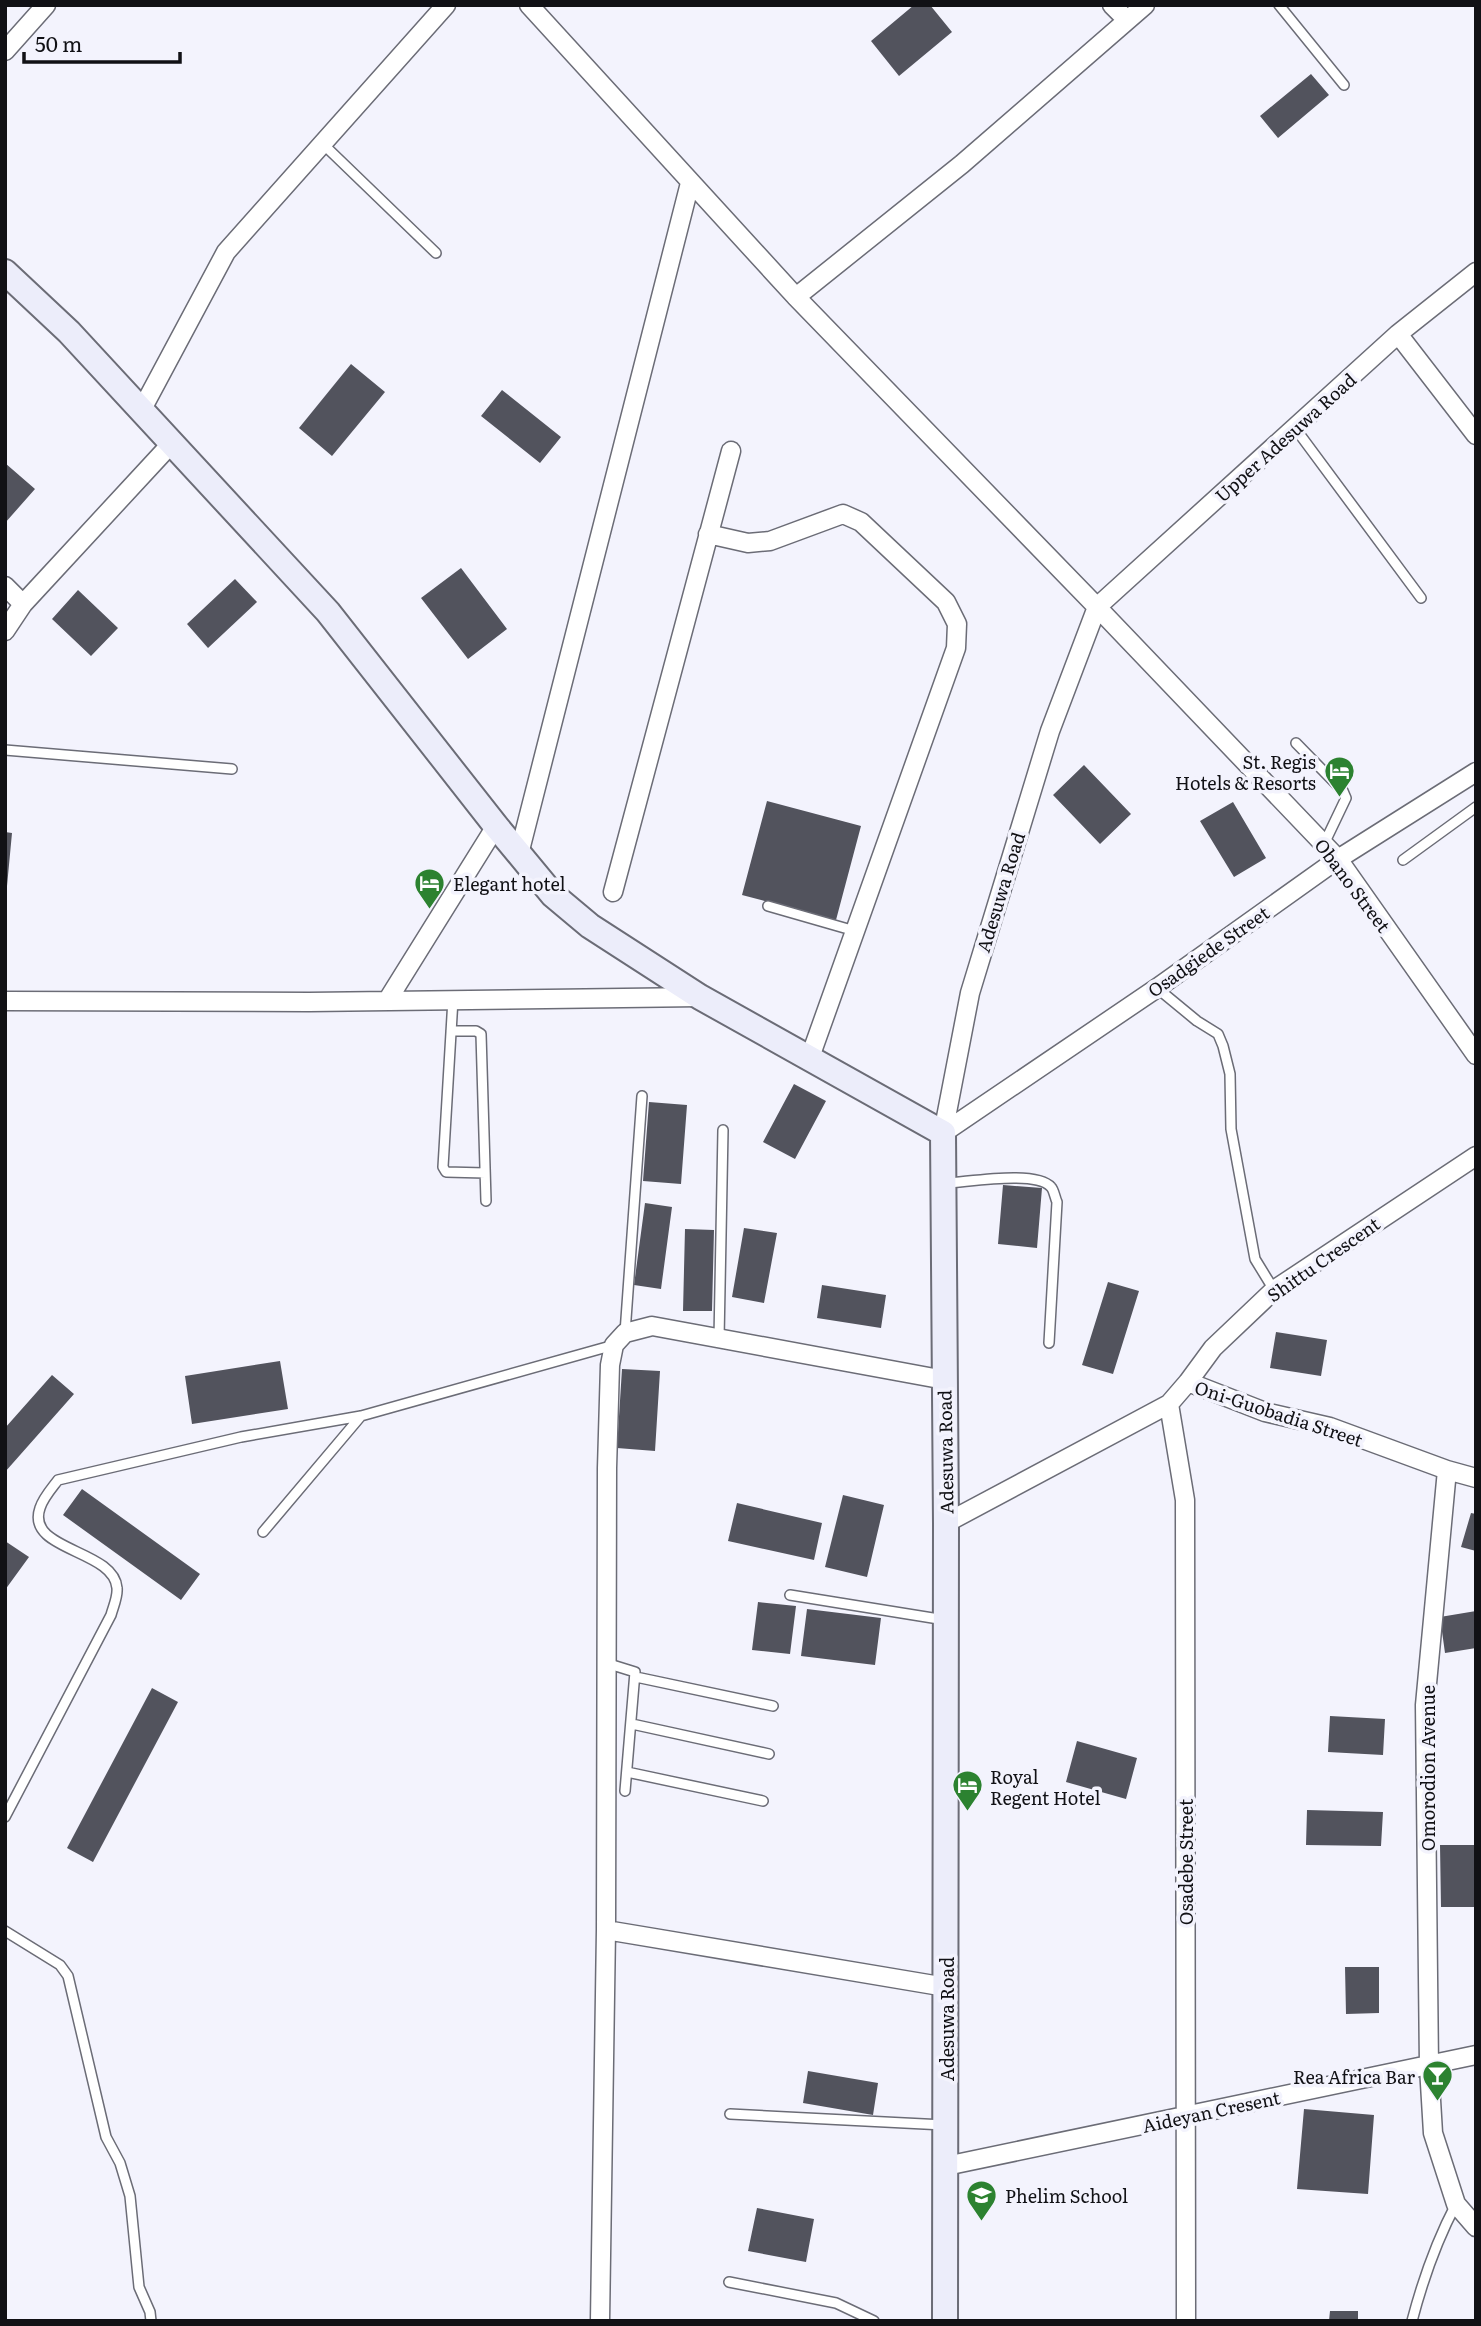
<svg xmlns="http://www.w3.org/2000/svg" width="1481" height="2326" viewBox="0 0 1481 2326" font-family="Literata,serif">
  <rect width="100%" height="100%" fill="#f3f3fd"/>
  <!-- building -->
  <path fill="#52535d" d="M914,5H930L952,32L899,76L871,41Z
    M1311,74L1329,95L1278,138L1260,116Z
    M351,364L385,392L332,456L299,428Z
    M502,390L561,437L540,463L481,416Z
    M5,463L35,489L5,523Z
    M461,568L507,629L468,659L421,598Z
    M235,579L257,602L208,648L187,624Z
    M78,590L118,628L91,656L52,619Z
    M1084,765L1131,814L1100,844L1053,795Z
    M767,801L861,826L836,920L742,895Z
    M1233,802L1266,858L1234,877L1200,821Z
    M5,832L12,833L7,886H5Z
    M794,1084L826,1101L795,1159L763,1142Z
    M649,1102L687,1105L681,1184L643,1181Z
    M1003,1185L1042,1188L1037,1248L998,1244Z
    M645,1203L672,1207L661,1289L634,1285Z
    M744,1228L777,1233L764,1303L732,1297Z
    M685,1229L714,1230L712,1311H683Z
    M1108,1282L1139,1291L1113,1374L1082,1365Z
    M822,1285L886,1295L881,1328L817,1318Z
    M1276,1332L1327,1340L1321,1376L1270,1368Z
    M280,1361L288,1409L192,1424L185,1376Z
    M622,1369L660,1371L655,1451L617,1448Z
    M52,1375L74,1394L5,1472V1428Z
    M82,1489L200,1574L181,1600L63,1515Z
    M843,1495L884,1505L867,1577L825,1567Z
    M737,1503L822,1523L814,1560L728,1541Z
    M1471,1513L1476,1514V1551L1461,1547Z
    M5,1541L29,1557L5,1590Z
    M758,1602L796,1606L790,1654L752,1650Z
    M807,1609L881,1618L875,1665L801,1656Z
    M1476,1611V1648L1445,1653L1440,1617Z
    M152,1688L178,1702L93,1862L67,1848Z
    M1330,1716L1385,1719L1383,1755L1328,1752Z
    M1077,1741L1137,1758L1126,1799L1066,1782Z
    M1307,1810L1383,1812L1381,1846L1306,1845Z
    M1440,1845H1476V1907H1441Z
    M1345,1967H1379V2013L1346,2014Z
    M808,2071L878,2083L873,2115L803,2103Z
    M1304,2109L1374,2115L1368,2194L1297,2189Z
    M757,2208L814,2219L806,2262L748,2251Z
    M1330,2311H1358V2321H1329Z"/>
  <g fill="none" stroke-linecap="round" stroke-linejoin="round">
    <defs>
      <path id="lane" d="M1279,5L1344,85
        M322,143L436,253
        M1295,428L1421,598
        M1296,743L1343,791L1346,798L1324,844
        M5,750L232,769
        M1403,860L1476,807
        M768,906L855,931
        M1157,988L1197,1021L1218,1034L1223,1046L1230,1074L1231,1129L1255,1259L1274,1290
        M453,999L443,1167L446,1172L485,1173
        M451,1031H476L481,1034L486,1201
        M947,1183C969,1182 1036,1170 1051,1187C1054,1190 1055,1198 1057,1202L1049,1343
        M625,1333L642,1096
        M719,1339L723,1130
        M263,1532L361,1416
        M790,1595L945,1620
        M606,1663L635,1672L625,1791
        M636,1677L773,1706
        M632,1724L769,1754
        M627,1772L763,1801
        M5,1817L111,1615C113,1607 118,1597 117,1588C114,1549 25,1551 40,1508C43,1498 52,1488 58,1480L241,1437L361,1416L614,1345
        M5,1931L60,1965L68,1976L106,2137L120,2163L130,2196L139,2287L150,2312L151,2321
        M730,2114L944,2125
        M729,2282L836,2303L874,2321
        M1412,2321C1423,2279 1436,2242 1456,2204"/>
      <path id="street" d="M529,5L796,297L1097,607L1338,859L1476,1055
        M1112,5L1127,20
        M5,51L46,5
        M796,297L962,164L1145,5
        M1398,334L1476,435
        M141,411L226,252L446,5
        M708,534L748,543L770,541L843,514L861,522L946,602L957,624L956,648L809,1060
        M5,586L23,604
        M5,631L23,604L171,444
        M519,854L690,183
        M613,892L731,451
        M5,1001L309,1002L700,997
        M387,1001L496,826
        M943,1133L970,993L1050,731L1097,607L1398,334L1476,272
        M943,1133L1157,988L1338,859L1476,772
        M1188,1382L1213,1348L1274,1290L1476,1156
        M1169,1404L1185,1500L1186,2321
        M1447,1470L1425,1705L1429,2067L1433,2133L1456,2204L1476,2227
        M946,1523L1169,1404L1188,1382L1265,1412L1330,1427L1447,1470L1476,1478
        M606,1930L946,1987
        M946,2166L1476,2055
        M600,2321L606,1930L607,1468L610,1365L614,1345L625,1333L652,1326L945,1380"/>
      <path id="secondary" d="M5,272L69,332L328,612L496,826L553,895L590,926L700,997L943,1133L946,1523L945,2321"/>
    </defs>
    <!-- lane casing -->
    <use href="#lane" stroke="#6b6c76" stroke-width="12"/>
    <!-- street casing -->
    <use href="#street" stroke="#6b6c76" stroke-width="21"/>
    <!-- secondary casing -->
    <use href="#secondary" stroke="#6b6c76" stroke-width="28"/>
    <!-- lane -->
    <use href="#lane" stroke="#fff" stroke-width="9"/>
    <!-- street -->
    <use href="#street" stroke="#fff" stroke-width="18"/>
    <!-- secondary -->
    <use href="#secondary" stroke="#ecedfa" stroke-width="24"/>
  </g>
  <!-- icons -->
  <defs>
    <symbol id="hotel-pin" viewBox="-11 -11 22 30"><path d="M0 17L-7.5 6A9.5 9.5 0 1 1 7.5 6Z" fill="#2c8230" stroke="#f3f3fd"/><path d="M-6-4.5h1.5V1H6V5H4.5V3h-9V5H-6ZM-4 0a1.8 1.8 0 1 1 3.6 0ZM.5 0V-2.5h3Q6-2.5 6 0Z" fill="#fff"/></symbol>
    <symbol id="bar-pin" viewBox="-11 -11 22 30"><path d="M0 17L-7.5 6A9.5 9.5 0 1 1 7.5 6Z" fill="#2c8230" stroke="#f3f3fd"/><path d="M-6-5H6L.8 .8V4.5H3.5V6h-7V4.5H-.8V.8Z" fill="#fff"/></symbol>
    <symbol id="school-pin" viewBox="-11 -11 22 30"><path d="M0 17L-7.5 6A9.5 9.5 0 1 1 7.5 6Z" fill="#2c8230" stroke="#f3f3fd"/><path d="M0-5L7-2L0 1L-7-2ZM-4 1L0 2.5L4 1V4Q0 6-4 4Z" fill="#fff"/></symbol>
  </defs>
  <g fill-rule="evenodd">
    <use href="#hotel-pin" x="1322" y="754" width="35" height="47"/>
    <use href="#hotel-pin" x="412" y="866" width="35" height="47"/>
    <use href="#hotel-pin" x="950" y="1768" width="35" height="47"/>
    <use href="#bar-pin" x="1420" y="2058" width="35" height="47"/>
    <use href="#school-pin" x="964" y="2178" width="35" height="47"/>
  </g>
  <g text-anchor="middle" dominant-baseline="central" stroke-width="7" stroke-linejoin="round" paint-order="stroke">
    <!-- street labels -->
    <g font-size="18" fill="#111115" stroke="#f3f3fd">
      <text transform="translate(1285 437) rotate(-42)">Upper Adesuwa Road</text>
      <text transform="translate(1353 885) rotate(53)">Obano Street</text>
      <text transform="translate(1000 892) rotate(-73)">Adesuwa Road</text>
      <text transform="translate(1208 951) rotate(-35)">Osadgiede Street</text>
      <text transform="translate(1323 1259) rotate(-35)">Shittu Crescent</text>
      <text transform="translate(1279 1413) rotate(18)">Oni-Guobadia Street</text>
      <text transform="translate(945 1452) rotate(-91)">Adesuwa Road</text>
      <text transform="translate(1427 1768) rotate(-90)">Omorodion Avenue</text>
      <text transform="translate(1185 1862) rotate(-90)">Osadebe Street</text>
      <text transform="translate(946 2019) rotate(-90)">Adesuwa Road</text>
      <text transform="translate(1211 2111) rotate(-12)">Aideyan Cresent</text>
    </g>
    <!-- poi labels -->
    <g font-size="18" fill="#111115" stroke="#f3f3fd" text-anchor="start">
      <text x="1316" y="761" text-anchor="end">St. Regis<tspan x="1316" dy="21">Hotels &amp; Resorts</tspan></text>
      <text x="453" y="883">Elegant hotel</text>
      <text x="990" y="1776">Royal<tspan x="990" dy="21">Regent Hotel</tspan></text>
      <text x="1415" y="2076" text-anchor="end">Rea Africa Bar</text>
      <text x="1005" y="2195">Phelim School</text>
    </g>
  </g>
  <!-- border -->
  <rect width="1481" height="2326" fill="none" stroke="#111115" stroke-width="14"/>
  <!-- scale -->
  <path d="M24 52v10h156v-10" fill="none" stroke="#111115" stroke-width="3.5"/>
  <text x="35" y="52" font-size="21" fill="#111115" stroke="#f3f3fd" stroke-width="5" paint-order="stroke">50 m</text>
</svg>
